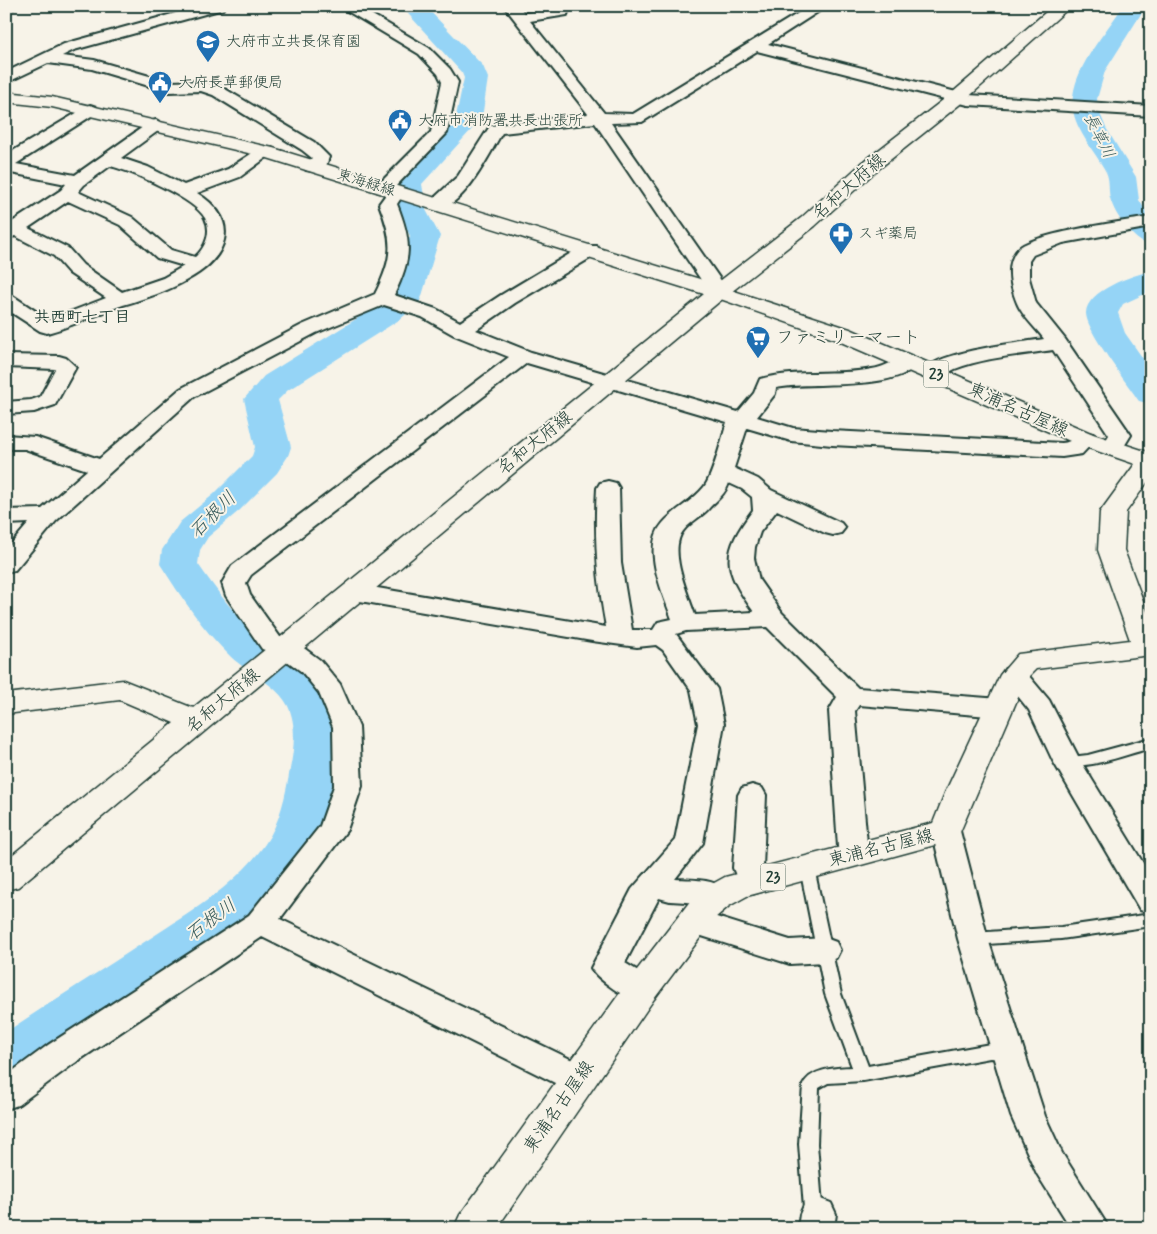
<svg xmlns="http://www.w3.org/2000/svg" width="1157" height="1234" viewBox="0 0 1157 1234" font-family="Mynerve,'Klee One',sans-serif">
  <rect width="100%" height="100%" fill="#f7f3e8"/>
  <filter id="ink" filterUnits="userSpaceOnUse"><feTurbulence type="fractalNoise" baseFrequency=".02" numOctaves="2"/><feDisplacementMap in="SourceGraphic" scale="10" xChannelSelector="R" yChannelSelector="G"/><feConvolveMatrix kernelMatrix="1 2 1 2 8 2 1 2 1" color-interpolation-filters="sRGB"/></filter>
  <g filter="url(#ink)">
    <g fill="none" stroke-linecap="round" stroke-linejoin="round">
      <!-- river -->
      <path fill="#95d4f6" fill-rule="evenodd" d="M401,6H425L483,66L488,78L482,118L422,184L426,210L440,236L421,299L416,306L399,320L288,390L278,400L291,447L288,456L277,473L240,510L208,537L200,550L198,564C216,590 235,615 258,637C285,662 313,671 331,707C341,728 337,752 334,774C329,807 317,840 298,869C263,921 201,956 149,990C107,1018 66,1047 25,1075L6,1082V1032C52,1001 99,972 146,941C187,914 236,886 265,844C280,823 286,794 290,769C294,749 297,725 288,706C277,684 248,673 231,657C203,630 181,597 160,564L162,550L180,522L214,494L252,456L255,447L244,399L264,376L377,306L391,295L410,236L398,210L394,183L456,116L464,78L462,73Z
        M1123,6H1146L1105,71L1097,99L1099,111L1106,128L1136,177L1139,200L1151,219V246C1133,241 1115,216 1110,198C1108,189 1110,180 1106,172C1094,149 1068,123 1073,96C1078,62 1105,34 1123,6Z
        M1151,271V291L1123,304L1118,313L1125,333L1151,370V404L1139,401C1128,384 1086,331 1086,313C1087,290 1133,275 1151,271Z"/>
      <defs>
        <path id="lane" d="M1151,738V748C1127,754 1086,771 1062,764L1060,761L1062,758L1088,755Z
          M807,863L812,864L814,868L841,994L868,1066L990,1044L1015,1047L1017,1052L1015,1057L1009,1059L990,1058L863,1081L828,1083L819,1088L817,1144L822,1205L827,1214L824,1220L818,1222L812,1220L804,1208L799,1144L803,1085C811,1068 836,1068 852,1067L825,994L800,868L802,864Z
          M1151,914V926L1061,939L973,945L968,943L965,939L968,935L973,933L1061,927Z"/>
        <path id="street" d="M6,6H17L6,12Z
          M201,6H225L223,9L74,50L62,56L94,60L170,82L203,81L225,89L314,142L329,157L326,166L312,171L306,170L303,166L312,158L302,150L213,95L201,91L169,92L92,69L48,63L6,83V72L64,44Z
          M339,6H357L429,48L450,69L458,82L447,133L395,187L402,188L405,192L397,204C412,242 412,258 394,295L436,309L460,322L501,295L583,246H597L599,250L597,254L515,303L476,330L531,352L738,412L754,393L760,379C797,369 835,376 872,369C888,367 901,354 916,358L919,362C899,392 810,381 776,388L775,394L757,417L793,428L832,431L1062,443C1076,442 1075,430 1093,434L1096,439L1082,454L1062,457L832,445L791,441L747,428L734,468L758,479L771,490L841,523L845,528L841,533L833,535L825,533L777,510L760,532L755,547L754,558L759,580L782,613L858,688L1000,699L1009,702L1013,708L1009,714L1000,717L859,705L855,711L867,843L874,853L869,861C854,865 846,861 838,847L829,711L837,697L767,627L686,631L676,634L717,689L724,724L703,843L675,879C695,880 721,878 732,897L728,905L717,908L702,903L670,901L659,898L625,963L653,980L658,989L653,998C650,999 645,1002 641,1001C628,1001 597,979 591,968L632,889L675,840L698,724L691,690L663,650L656,645L637,647L592,641L354,600L345,597L342,592L345,587L354,584L606,627C597,580 594,535 597,488L600,483L608,481L616,483L619,488L621,563L632,630H653L658,622L672,619C663,593 641,547 663,523C675,509 692,502 704,487C713,476 722,438 727,422L527,363L251,575L246,583L250,595L280,637L297,643L320,660L340,684L359,727L362,786L347,830L280,919L591,1069L596,1079L591,1089L579,1093L567,1089L262,937L72,1065L18,1105L6,1109V1076L48,1045L249,915L320,826L334,786L333,727L319,693L302,672L279,655L262,649L226,596L222,583L232,566L509,357L454,335L422,317L384,305L316,333L194,397L56,521L15,570L6,572V550L29,523L6,524V510L42,509L87,470L25,449H6V435L35,437L99,459L180,389L302,325L375,294C393,258 394,242 379,204L387,193L378,192L375,188L431,132L442,82L438,74L419,54ZM729,483L742,489L752,497L753,510C721,553 722,568 754,612L695,615C688,594 667,549 684,530C691,521 703,516 710,507C717,500 726,493 729,483Z
          M504,6H519L524,13L555,9L556,6H570L567,15L530,21L604,113L633,114L810,6H827L768,44L968,95L1151,106V116L968,105L757,51L642,122L611,123L729,292L726,296H712L595,123L502,133C489,154 461,215 432,208L429,204L432,200L458,176L490,126L588,114Z
          M90,105L96,107L98,110L96,113L16,164L75,175L150,122L156,120L164,125L162,128L121,158L148,167L184,185L228,169L260,148H272L274,152L240,177L197,193C242,221 228,258 187,280C168,291 144,299 123,305C97,314 73,326 47,333L40,331L6,309V294L13,296L49,320L106,298L69,273L54,256L15,236L6,239V226L61,190L66,184L6,172V155ZM110,166C132,171 195,199 205,218C212,232 206,247 195,257L171,250L132,217L78,192L84,185ZM68,201L120,225L157,258L184,266L163,278L122,292L83,265L68,248L28,228Z
          M1151,217V227L1063,243L1033,255L1029,261V278L1036,303L1065,339L1131,435L1120,453L1112,455L1104,453L1101,448L1109,435L1053,350C1020,355 986,357 955,369C945,374 938,379 926,376L923,372C937,351 1019,343 1044,339C1036,328 1022,316 1017,303C1010,286 1005,264 1018,249C1033,233 1126,221 1151,217Z
          M6,355L59,356L66,358L76,367L55,405L34,412L6,414V402L31,400L40,397L55,369L6,367Z
          M1014,666L1023,669L1049,700L1080,760L1151,876V913L1140,910L1053,761L1029,710L1001,675L1005,669Z
          M752,785L762,788L766,795L763,868L767,883L762,891L752,894L742,891L733,868L738,795L742,788Z
          M946,821L956,824L960,831L988,939L1045,1116L1062,1153L1109,1228H1071L1037,1174L1011,1116L958,939L932,831L936,824Z
          M694,910L790,940L825,938L836,942L840,950L836,958L825,962L790,964L683,930L679,922L683,914Z
          M818,1198L831,1203L836,1214L834,1228H798L800,1214L805,1203Z"/>
        <path id="secondary" d="M1053,6H1071L964,101L876,171L815,226L726,296L18,887L6,890V860L174,723L120,700L6,714V694L123,680L193,708L704,294L261,156L52,107L6,102V92L52,97L273,148L716,284L801,218L862,163L952,93Z"/>
        <path id="primary" d="M719,286L850,329L1093,434L1151,453V477L1126,512L1124,550L1151,622V655L1036,669L1026,679L957,839L747,896L729,906L715,918L654,999L497,1228H454L460,1215L630,979L691,900L705,888L725,877L933,823L945,793L1000,675L1018,654L1130,640L1098,550L1100,512L1135,464L1077,444L834,339L712,296L708,292L712,288Z"/>
      </defs>
      <!-- lane casing -->
      <use href="#lane" stroke="#1f3d34" stroke-width="4"/>
      <!-- street casing -->
      <use href="#street" stroke="#1f3d34" stroke-width="4"/>
      <!-- secondary casing -->
      <use href="#secondary" stroke="#1f3d34" stroke-width="3"/>
      <!-- primary casing -->
      <use href="#primary" stroke="#1f3d34" stroke-width="3"/>
      <!-- lane -->
      <use href="#lane" fill="#f7f3e8" fill-rule="evenodd"/>
      <!-- street -->
      <use href="#street" fill="#f7f3e8" fill-rule="evenodd"/>
      <!-- secondary -->
      <use href="#secondary" fill="#f7f3e8" fill-rule="evenodd"/>
      <!-- primary -->
      <use href="#primary" fill="#f7f3e8" fill-rule="evenodd"/>
    </g>
  </g>
  <!-- icons -->
  <defs>
    <symbol id="school-pin" viewBox="-11 -11 22 30"><path d="M0 17L-7.5 6A9.5 9.5 0 1 1 7.5 6Z" fill="#1f6fb2" stroke="#f7f3e8"/><path d="M0-5L7-2L0 1L-7-2ZM-4 1L0 2.5L4 1V4Q0 6-4 4Z" fill="#fff"/></symbol>
    <symbol id="civic-pin" viewBox="-11 -11 22 30"><path d="M0 17L-7.5 6A9.5 9.5 0 1 1 7.5 6Z" fill="#1f6fb2" stroke="#f7f3e8"/><path d="M-.6-6.5H3V-4.5H.6V-3L4-1V1h2V6H-6V1h2V-1L-.6-3ZM-1.2 2.5V6h2.4V2.5Z" fill="#fff"/></symbol>
    <symbol id="pharmacy-pin" viewBox="-11 -11 22 30"><path d="M0 17L-7.5 6A9.5 9.5 0 1 1 7.5 6Z" fill="#1f6fb2" stroke="#f7f3e8"/><path d="M-2-6h4v4h4v4h-4v4h-4v-4h-4v-4h4Z" fill="#fff"/></symbol>
    <symbol id="supermarket-pin" viewBox="-11 -11 22 30"><path d="M0 17L-7.5 6A9.5 9.5 0 1 1 7.5 6Z" fill="#1f6fb2" stroke="#f7f3e8"/><path d="M-6-5.5h2.5l.6 2H6L4.5 2H-2.5L-4.4-4H-6ZM-1.5 3.2a1.3 1.3 0 1 0 .1 0ZM3 3.2a1.3 1.3 0 1 0 .1 0Z" fill="#fff"/></symbol>
  </defs>
  <g fill-rule="evenodd">
    <use href="#school-pin" x="194" y="28" width="28" height="38"/>
    <use href="#civic-pin" x="146" y="69" width="28" height="38"/>
    <use href="#civic-pin" x="386" y="107" width="28" height="38"/>
    <use href="#pharmacy-pin" x="827" y="220" width="28" height="38"/>
    <use href="#supermarket-pin" x="744" y="324" width="28" height="38"/>
  </g>
  <g text-anchor="middle" dominant-baseline="central" stroke-width="4" stroke-linejoin="round" paint-order="stroke">
    <!-- far-poi labels -->
    <g font-size="15" fill="#1f3d34" stroke="#f7f3e8" text-anchor="start">
      <text x="226" y="42">大府市立共長保育園</text>
      <text x="178" y="83">大府長草郵便局</text>
      <text x="418" y="121">大府市消防署共長出張所</text>
      <text x="858" y="234">スギ薬局</text>
    </g>
    <!-- far-street labels -->
    <g font-size="15" fill="#1f3d34" stroke="#f7f3e8">
      <text transform="translate(366 183) rotate(17)">東海緑線</text>
    </g>
    <!-- far-water labels -->
    <g font-size="16" font-style="italic" fill="#375b5b" stroke="#f7f3e8">
      <text transform="translate(1099 136) rotate(63)">長草川</text>
    </g>
    <!-- far-neighbourhood labels -->
    <g font-size="16" font-weight="bold" fill="#1f3d34" stroke="#f7f3e8">
      <text x="82" y="317">共西町七丁目</text>
    </g>
    <!-- shield labels -->
    <g fill="#f7f3e8" stroke="#60746a" stroke-width="1">
      <rect x="923.5" y="360.5" width="25" height="27" rx="4"/>
      <rect x="760.5" y="863.5" width="25" height="27" rx="4"/>
    </g>
    <g font-size="16" font-weight="bold" fill="#1f3d34">
      <text x="936" y="374">23</text>
      <text x="773" y="877">23</text>
    </g>
    <!-- street labels -->
    <g font-size="18" fill="#1f3d34" stroke="#f7f3e8">
      <text transform="translate(849 187) rotate(-41)">名和大府線</text>
      <text transform="translate(1018 410) rotate(24)">東浦名古屋線</text>
      <text transform="translate(535 443) rotate(-39)">名和大府線</text>
      <text transform="translate(223 701) rotate(-40)">名和大府線</text>
      <text transform="translate(881 848) rotate(-14)">東浦名古屋線</text>
      <text transform="translate(559 1107) rotate(-55)">東浦名古屋線</text>
    </g>
    <!-- poi labels -->
    <g font-size="18" fill="#1f3d34" stroke="#f7f3e8" text-anchor="start">
      <text x="776" y="338">ファミリーマート</text>
    </g>
    <!-- water labels -->
    <g font-size="19" font-style="italic" fill="#375b5b" stroke="#f7f3e8">
      <text transform="translate(213 515) rotate(-45)">石根川</text>
      <text transform="translate(211 920) rotate(-37)">石根川</text>
    </g>
  </g>
  <!-- margin -->
  <rect width="1157" height="1234" fill="none" stroke="#f7f3e8" stroke-width="25"/>
  <rect x="12" y="12" width="1132" height="1209" fill="none" stroke="#1f3d34" stroke-width="2" filter="url(#ink)"/>
</svg>
